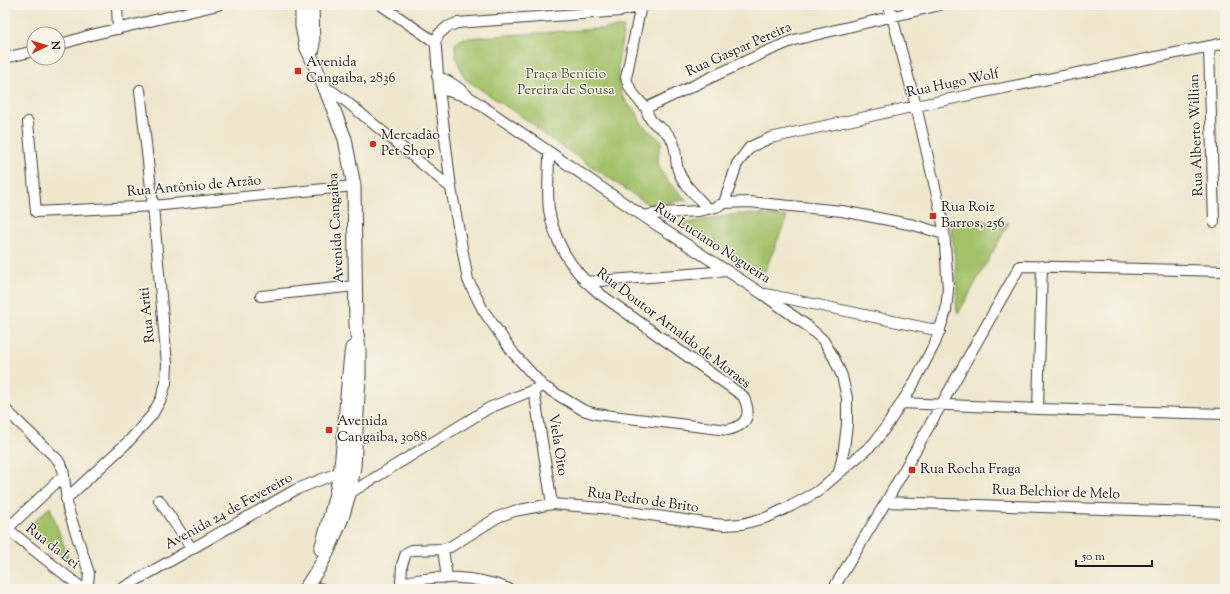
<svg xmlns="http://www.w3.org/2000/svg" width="1230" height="594" viewBox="0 0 1230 594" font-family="'Sorts Mill Goudy',serif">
  <rect width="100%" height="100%" fill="#f7f3e8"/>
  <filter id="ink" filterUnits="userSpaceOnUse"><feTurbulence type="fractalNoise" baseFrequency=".025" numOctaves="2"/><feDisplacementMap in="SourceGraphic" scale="8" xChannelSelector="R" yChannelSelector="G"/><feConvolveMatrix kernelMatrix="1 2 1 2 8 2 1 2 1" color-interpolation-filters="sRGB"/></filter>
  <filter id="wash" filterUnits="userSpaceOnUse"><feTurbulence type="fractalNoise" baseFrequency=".012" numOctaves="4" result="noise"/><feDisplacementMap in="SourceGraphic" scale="16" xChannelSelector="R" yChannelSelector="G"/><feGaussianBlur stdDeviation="0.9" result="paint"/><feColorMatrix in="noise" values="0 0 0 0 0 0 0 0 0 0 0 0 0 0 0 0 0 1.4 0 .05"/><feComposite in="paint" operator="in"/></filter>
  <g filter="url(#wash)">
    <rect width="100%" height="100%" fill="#efe7cd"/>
    <!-- green -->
    <path fill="#a3c169" stroke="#606e42" d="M624,27C620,58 607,91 637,112C639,126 652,133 662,141C661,146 658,153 658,159C658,176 677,189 687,200L649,205L536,129L537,127L465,79L456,58L455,44L464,38Z
      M737,214H751L787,217L763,276L679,223H689Z
      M949,220L1009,223L958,314C955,306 957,298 957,289C956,267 954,242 949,220Z
      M50,507L71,565L29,526Z"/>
  </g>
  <g filter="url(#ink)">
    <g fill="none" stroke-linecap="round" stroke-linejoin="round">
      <defs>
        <path id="minor" d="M117,5L118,29
          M381,5L435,42
          M641,5L626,78C629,91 637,98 646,108
          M58,45L91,35L218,5
          M1209,47L1214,222
          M5,58L34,51
          M437,76C450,81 459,87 469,97L643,216L761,293L806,325L823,340L834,358L842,376L847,398V424L844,449L839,472
          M325,88L332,91L347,102L451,188
          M439,88L467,97
          M646,108L763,53L794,40L940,5
          M646,108C651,130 664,124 672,140C677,149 675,160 678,170C683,185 698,197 708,209
          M28,122L36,212L153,206L354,186
          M724,203L737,164L750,147L770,138L916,106L1225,43
          M643,216L662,213L699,211L716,207L724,203L749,202L842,211L914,225L944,234
          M585,282L728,271
          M766,294L940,331
          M261,296L355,286
          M543,386L514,354L483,310L468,280L451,188L439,88L436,48L435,42L439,34L447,27L457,23L621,11L646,5
          M534,391L552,504
          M901,403L1038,409L1225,414
          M5,409L58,460L63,469L68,509L89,573L88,584L83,589
          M1038,409L1042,266
          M345,496L489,408L543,386L583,410L596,414L728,430C748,425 752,414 743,396L600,294C573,272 555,246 549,210C547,193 549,169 549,152
          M66,499L129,441L152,415L161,399L166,383L167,364L153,206L140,90
          M159,500L192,549
          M886,502L1225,513
          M5,527L83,589
          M7,529L64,475
          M443,549L447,578
          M319,588L322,589
          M121,589L295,490L345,470
          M509,589C475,575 436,575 401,583L402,565L406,553L412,550L443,549L450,547L498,517L514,511L552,504L602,508L705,523L725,525L742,524L768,517L791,506L817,492L874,443L888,424L913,385L935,343L946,311L948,289L944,229L938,200L916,106L889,5
          M833,589L886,502L1020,266L1225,271"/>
        <path id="major" d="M302,5V26L306,46L325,88L345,139L354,186L356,326L359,350V377L354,467L349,494L342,518L328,551L320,566L305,589
          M312,5L313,49
          M321,549C328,524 336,499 340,473C346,431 346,389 352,348"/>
      </defs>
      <!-- minor casing -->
      <use href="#minor" stroke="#3c3a37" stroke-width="12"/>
      <!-- major casing -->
      <use href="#major" stroke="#3c3a37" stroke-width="15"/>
      <!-- minor -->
      <use href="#minor" stroke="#fff" stroke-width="10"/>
      <!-- major -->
      <use href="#major" stroke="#fff" stroke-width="13"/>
    </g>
  </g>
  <!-- markers -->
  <g fill="#c8321e" stroke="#f7f3e8" stroke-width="1.5">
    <rect x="294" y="67" width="8" height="8" rx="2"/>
    <circle cx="373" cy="144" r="4"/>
    <rect x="929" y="212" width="8" height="8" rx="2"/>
    <rect x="325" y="426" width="8" height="8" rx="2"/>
    <rect x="908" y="466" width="8" height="8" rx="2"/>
  </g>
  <g text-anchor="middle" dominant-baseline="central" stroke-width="3" stroke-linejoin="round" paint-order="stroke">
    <!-- street labels -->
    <g font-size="14" fill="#1c1c1c" stroke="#f7f3e8">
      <text transform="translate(739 50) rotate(-24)">Rua Gaspar Pereira</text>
      <text transform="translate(953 84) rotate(-12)">Rua Hugo Wolf</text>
      <text transform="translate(1197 135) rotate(-92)">Rua Alberto Willian</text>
      <text transform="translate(194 187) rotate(-5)">Rua Antônio de Arzão</text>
      <text transform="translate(337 228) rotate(-93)">Avenida Cangaíba</text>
      <text transform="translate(712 244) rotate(33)">Rua Luciano Nogueira</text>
      <text transform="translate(148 315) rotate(-96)">Rua Ariti</text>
      <text transform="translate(673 329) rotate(37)">Rua Doutor Arnaldo de Moraes</text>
      <text transform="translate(557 445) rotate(81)">Viela Oito</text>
      <text transform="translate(1056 493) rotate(2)">Rua Belchior de Melo</text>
      <text transform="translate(643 501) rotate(8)">Rua Pedro de Brito</text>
      <text transform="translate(229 512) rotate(-29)">Avenida 24 de Fevereiro</text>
      <text transform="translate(52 547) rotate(38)">Rua da Lei</text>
    </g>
    <!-- poi labels -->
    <g font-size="14" fill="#1c1c1c" stroke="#f7f3e8" text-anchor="start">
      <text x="306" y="63">Avenida<tspan x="306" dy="16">Cangaiba, 2836</tspan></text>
      <text x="381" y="136">Mercadão<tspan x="381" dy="16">Pet Shop</tspan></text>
      <text x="941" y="208">Rua Roiz<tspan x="941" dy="16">Barros, 256</tspan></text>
      <text x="337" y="422">Avenida<tspan x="337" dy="16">Cangaiba, 3088</tspan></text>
      <text x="920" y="470">Rua Rocha Fraga</text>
    </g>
    <!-- park labels -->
    <g font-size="14" fill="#4b5637" stroke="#f7f3e8">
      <text x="566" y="75">Praça Benício<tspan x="566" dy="16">Pereira de Sousa</tspan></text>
    </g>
  </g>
  <!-- margin -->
  <rect width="1230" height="594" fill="none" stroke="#f7f3e8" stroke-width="20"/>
  <!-- north arrow -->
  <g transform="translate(46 46) rotate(86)"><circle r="19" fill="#f7f3e8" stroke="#9f9d96"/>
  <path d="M0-3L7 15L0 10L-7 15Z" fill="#c8321e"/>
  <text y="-6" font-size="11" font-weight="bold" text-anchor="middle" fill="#1c1c1c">N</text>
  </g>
  <!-- scale -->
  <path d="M1076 560v6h76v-6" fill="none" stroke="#1c1c1c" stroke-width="2"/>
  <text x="1082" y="560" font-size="12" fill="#1c1c1c" stroke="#f7f3e8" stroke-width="3" paint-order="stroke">50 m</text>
</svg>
